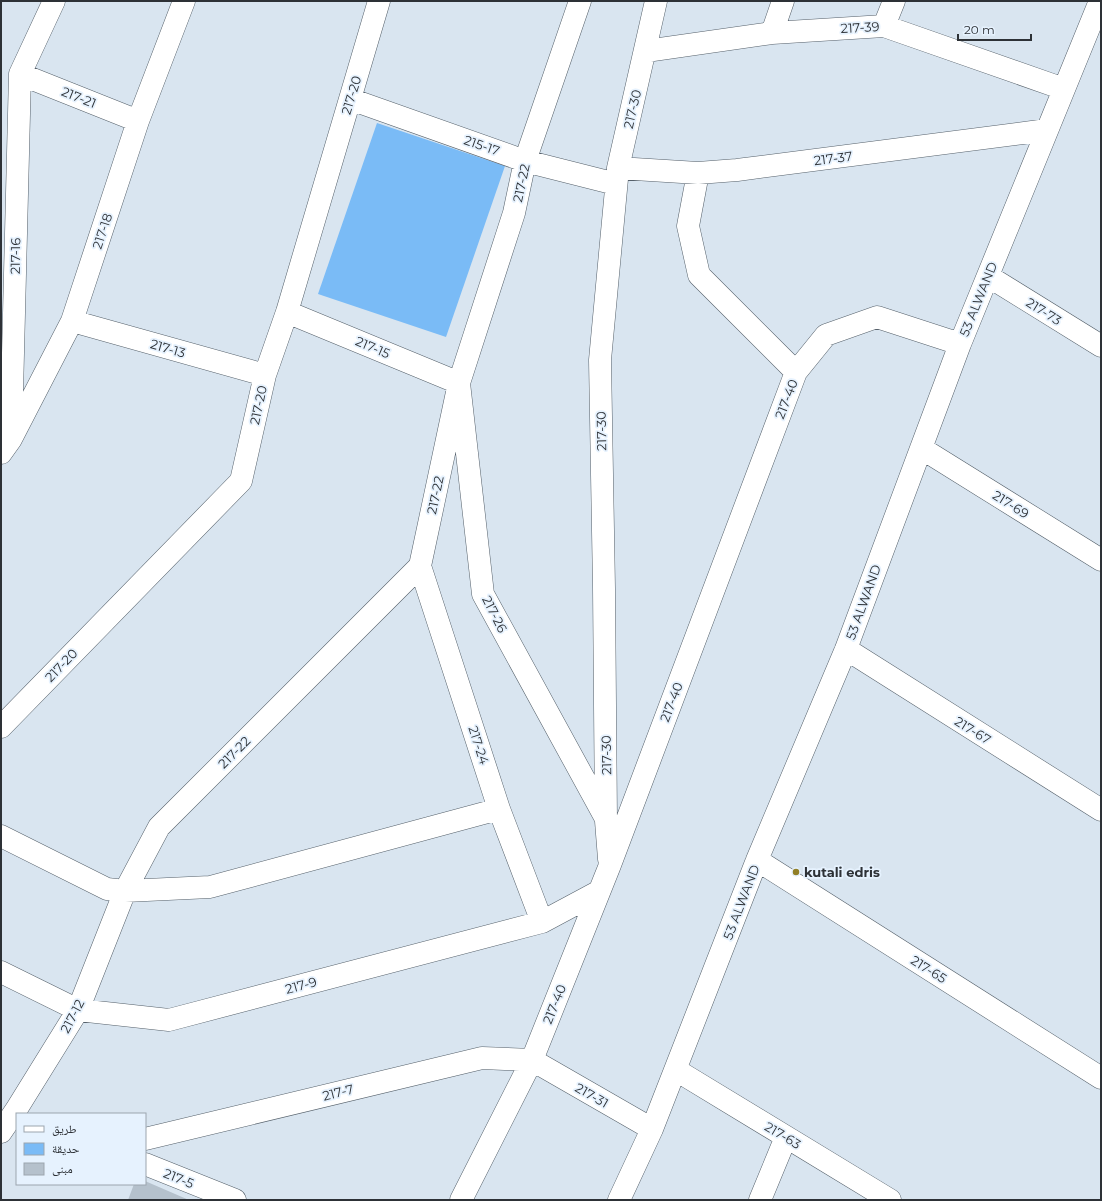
<svg xmlns="http://www.w3.org/2000/svg" width="1102" height="1201" viewBox="0 0 1102 1201" font-family="Montserrat,'Noto Naskh Arabic',sans-serif">
  <rect width="100%" height="100%" fill="#d9e5f0"/>
  <!-- green -->
  <path fill="#7abbf6" d="M377,123L505,166L446,337L318,294Z"/>
  <!-- building -->
  <path fill="#b5c1cc" d="M145,1181L189,1200H128L134,1184H145Z"/>
  <g fill="none" stroke-linecap="round" stroke-linejoin="round">
    <defs>
      <path id="minor" d="M884,26L894,1
        M772,33L783,1
        M646,51L772,33L884,26L1064,89
        M20,74L138,121
        M350,99L525,161L616,184
        M618,168L698,173L737,170L1047,130
        M698,173L688,226L699,275L796,372
        M988,276L1101,346
        M287,312L459,383L483,594L605,817
        M72,321L265,375
        M11,433L20,74L54,1
        M921,448L1101,560
        M1,453L11,439L72,321L138,121L184,1
        M420,566L499,809L542,922
        M846,649L1101,810
        M1,727L241,481L265,375L287,312L379,1
        M1,836L107,889L125,891L210,887L499,809
        M609,859L606,821L604,588L600,360L618,168L656,1
        M757,860L1101,1078
        M1,972L78,1010L169,1020L542,922L598,892
        M676,1070L890,1200
        M1,1132L16,1110L78,1010L125,891L159,827L420,566L459,383L514,213L525,161L580,1
        M145,1139L482,1058L532,1060L652,1129
        M145,1164L235,1200
        M461,1200L532,1060L610,865L796,372L826,335L877,317L960,344
        M619,1200L652,1129L757,860L846,649L960,344L1100,1
        M760,1200L786,1137"/>
    </defs>
    <!-- minor casing -->
    <use href="#minor" stroke="#55606a" stroke-width="23"/>
    <!-- minor -->
    <use href="#minor" stroke="#fff" stroke-width="22"/>
  </g>
  <!-- markers -->
  <circle fill="#927f26" stroke="#e6f2fe" stroke-width="1.5" cx="796" cy="872" r="4"/>
  <g text-anchor="middle" dominant-baseline="central" stroke-width="3.5" stroke-linejoin="round" paint-order="stroke">
    <!-- street labels -->
    <g font-size="13" fill="#2d3136" stroke="#e6f2fe">
      <text transform="translate(860 27) rotate(-3)">217-39</text>
      <text transform="translate(351 95) rotate(-73)">217-20</text>
      <text transform="translate(79 97) rotate(22)">217-21</text>
      <text transform="translate(632 109) rotate(-77)">217-30</text>
      <text transform="translate(482 145) rotate(19)">215-17</text>
      <text transform="translate(833 158) rotate(-7)">217-37</text>
      <text transform="translate(521 183) rotate(-78)">217-22</text>
      <text transform="translate(102 231) rotate(-72)">217-18</text>
      <text transform="translate(15 256) rotate(-89)">217-16</text>
      <text transform="translate(978 299) rotate(-68)">53 ALWAND</text>
      <text transform="translate(1044 311) rotate(32)">217-73</text>
      <text transform="translate(373 347) rotate(23)">217-15</text>
      <text transform="translate(168 348) rotate(16)">217-13</text>
      <text transform="translate(786 399) rotate(-69)">217-40</text>
      <text transform="translate(258 405) rotate(-78)">217-20</text>
      <text transform="translate(601 431) rotate(-91)">217-30</text>
      <text transform="translate(435 495) rotate(-78)">217-22</text>
      <text transform="translate(1011 504) rotate(32)">217-69</text>
      <text transform="translate(863 602) rotate(-70)">53 ALWAND</text>
      <text transform="translate(495 614) rotate(63)">217-26</text>
      <text transform="translate(61 665) rotate(-46)">217-20</text>
      <text transform="translate(671 702) rotate(-69)">217-40</text>
      <text transform="translate(973 730) rotate(32)">217-67</text>
      <text transform="translate(479 745) rotate(72)">217-24</text>
      <text transform="translate(234 752) rotate(-45)">217-22</text>
      <text transform="translate(606 755) rotate(-91)">217-30</text>
      <text transform="translate(741 902) rotate(-69)">53 ALWAND</text>
      <text transform="translate(929 969) rotate(32)">217-65</text>
      <text transform="translate(301 985) rotate(-15)">217-9</text>
      <text transform="translate(554 1004) rotate(-68)">217-40</text>
      <text transform="translate(72 1016) rotate(-62)">217-12</text>
      <text transform="translate(338 1092) rotate(-14)">217-7</text>
      <text transform="translate(592 1095) rotate(30)">217-31</text>
      <text transform="translate(783 1135) rotate(31)">217-63</text>
      <text transform="translate(179 1178) rotate(22)">217-5</text>
    </g>
    <!-- poi labels -->
    <g font-size="13" font-weight="bold" fill="#2d3136" stroke="#e6f2fe" text-anchor="start">
      <text x="804" y="872">kutali edris</text>
    </g>
  </g>
  <!-- border -->
  <rect width="1102" height="1201" fill="none" stroke="#2d3136" stroke-width="4"/>
  <!-- legend -->
  <rect x="16" y="1113" width="130" height="72" fill="#e6f2fe" stroke="#9ca5ae"/>
  <rect x="24" y="1126" width="20" height="6" fill="#ffffff" stroke="#9ca5ae"/>
  <text x="52" y="1133" font-size="12" fill="#2d3136">طريق</text>
  <rect x="24" y="1143" width="20" height="12" fill="#7abbf6" stroke="#9ca5ae"/>
  <text x="52" y="1153" font-size="12" fill="#2d3136">حديقة</text>
  <rect x="24" y="1163" width="20" height="12" fill="#b5c1cc" stroke="#9ca5ae"/>
  <text x="52" y="1173" font-size="12" fill="#2d3136">مبنى</text>
  <!-- scale -->
  <path d="M958 34v6h73v-6" fill="none" stroke="#2d3136" stroke-width="2"/>
  <text x="964" y="34" font-size="12" fill="#2d3136" stroke="#e6f2fe" stroke-width="3" paint-order="stroke">20 m</text>
</svg>
